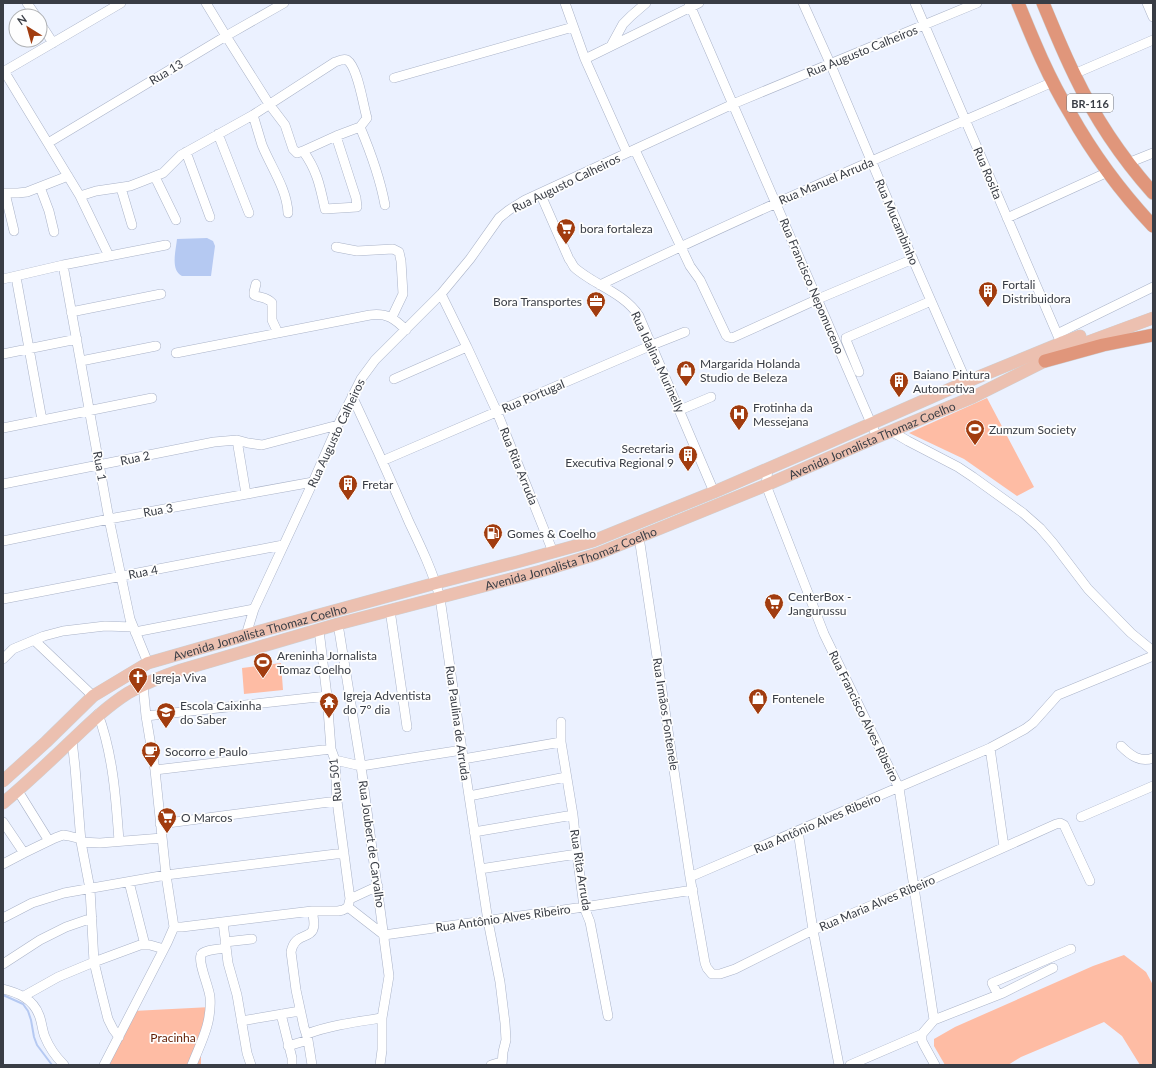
<svg xmlns="http://www.w3.org/2000/svg" width="1156" height="1068" viewBox="0 0 1156 1068" font-family="Lato,sans-serif">
  <rect width="100%" height="100%" fill="#ebf1ff"/>
  <!-- green -->
  <path fill="#febca4" d="M987,398L1034,487L1017,496L964,459L909,433Z
    M281,663L283,690L244,694L242,668Z
    M1124,955L1146,972L1153,985V1065H1140L1122,1036L1104,1022L1021,1057L1008,1065H945L934,1046V1039L955,1027L1093,966Z
    M211,1007L201,1030V1065H104L133,1011Z"/>
  <!-- water -->
  <path fill="#b5c9f2" d="M207,238L213,241L215,246L211,276H182C170,270 176,250 177,239Z"/>
  <g fill="none" stroke-linecap="round" stroke-linejoin="round">
    <!-- stream -->
    <path stroke="#b5c9f2" stroke-width="2" d="M3,995L23,1004L28,1011L31,1020L34,1037L37,1045L52,1065"/>
    <defs>
      <path id="minor" d="M27,3L36,16
        M206,3L226,36L269,104L285,125L293,149L297,153L303,151C317,170 320,186 325,209L357,207L356,198L336,136
        M565,3L585,59L627,153
        M689,3L877,437
        M803,3L830,63L911,255L973,397
        M915,3L1061,343
        M1147,3L1153,17
        M40,23L53,43
        M611,46L623,24L631,16L646,3
        M585,59L699,3
        M4,71L80,196L109,256
        M3,72L121,3
        M1074,74L1153,40
        M394,78L573,27
        M253,115C256,125 259,135 262,145C271,167 287,189 288,213
        M218,134L249,213
        M48,143L226,36L284,3
        M635,150L690,266L700,280L726,335L728,337L732,338L818,299L913,259
        M303,151L336,136L360,127
        M186,152L210,217
        M1128,163L1153,153
        M155,177L176,220
        M40,187L49,211L54,232
        M121,188L132,225
        M3,193H18L27,192L68,176
        M5,193L14,231
        M540,193L569,259C571,261 572,264 574,267C579,272 586,276 592,280C609,290 628,299 639,316L714,492
        M80,196L96,191L130,186L143,181L163,173L181,155L253,115L335,62C339,61 343,58 347,60C358,67 363,105 367,118L360,127C371,153 380,178 385,205
        M1007,218L1108,172
        M336,247L357,251L393,249L399,252L401,261L403,294L392,317
        M63,265L109,519L130,619L148,663
        M16,277L42,420
        M3,279L63,265L166,245
        M256,284L254,292V295C260,298 267,297 272,303V320L278,333
        M600,285C749,213 901,148 1053,82
        M441,294L467,347L497,412L553,552
        M71,312L161,294
        M1057,334L1153,287
        M176,353L370,315C387,313 394,318 406,330
        M3,354L77,339
        M81,361L156,346
        M859,372L846,340V338L931,301
        M394,379L467,347
        M352,396C372,438 391,480 409,522C421,547 433,572 440,598L462,750L488,921L500,982L505,1023L506,1040L503,1052L502,1065
        M680,410L711,397
        M3,428L152,398
        M891,431L908,441L958,467L973,477L1023,513L1040,528L1053,543L1088,589L1131,633L1153,651
        M237,440L246,494
        M382,461L652,345L685,332
        M768,469L766,485L824,634L899,788L934,1020
        M3,484L214,442L237,440L248,443L262,445L338,425
        M639,537L690,877L705,963L707,968L712,974H720L735,969L813,930L913,888L1056,824L1060,823L1064,825L1090,881
        M3,541L109,519L313,482
        M3,599L283,545
        M390,610L407,727
        M338,624L361,766L389,976L382,1018V1050L380,1065
        M319,630L327,696L331,749L335,760L337,801L350,899L348,907
        M135,632L254,609
        M246,635L254,609L313,482L338,425L361,379L375,360L441,294L470,259L499,218L509,210L525,200L733,104L977,3
        M34,640L93,696
        M3,659L13,649L44,636L63,631L105,626L133,627
        M98,714C113,754 116,799 119,841
        M146,716L327,696
        M561,722V742L573,815L577,854L584,907L590,922L608,1016
        M72,740L75,767L81,842L90,889L94,962L101,991L108,1019L113,1029L119,1037
        M1121,746C1130,755 1140,763 1153,758
        M990,748L1004,847
        M463,759L561,742
        M335,760L361,766L462,750
        M155,770L331,749
        M18,791L49,841
        M469,796L566,777
        M1081,817L1153,786
        M3,822L24,853
        M160,824L337,801
        M798,831L813,930L839,1065
        M474,832L573,815
        M81,842L100,843L162,838
        M3,864L24,853L55,838L63,835L69,836L81,839
        M480,869L577,854
        M690,877L990,748L1025,729L1033,723L1058,695L1153,656
        M129,882L145,945
        M350,899L378,886
        M348,907L384,935L584,907L693,890
        M3,918L32,903L64,893L166,875L344,853
        M223,922L228,963L237,995L247,1053L251,1065
        M174,927H182L312,911H338L343,910L348,907
        M225,942L252,939
        M3,964L40,940L66,927L92,918
        M3,989C19,993 33,999 39,1015C42,1022 42,1030 45,1037C49,1047 56,1057 64,1065
        M998,995L992,983L1071,949
        M24,996L58,977L94,962L140,945H150L164,949
        M281,1014L292,1058V1065
        M934,1020L1003,993L1053,968
        M934,1020L922,1034V1041L924,1045L935,1065
        M241,1021L300,1011
        M307,1034C331,1025 356,1022 382,1018
        M288,1046L308,1040
        M104,1065L167,943L174,927L166,875L155,770L146,716L143,685
        M192,1065C201,1042 212,1023 210,997C209,987 198,963 201,955C202,950 220,949 226,948
        M312,1065L308,1040L304,1027L296,990L291,952C296,926 321,947 312,911
        M491,1065L501,1062
        M850,1065L922,1034"/>
      <g id="major">
        <path id="s1" d="M3,781L46,742L93,696L148,663L246,635L436,583L517,562L593,541L714,492L818,447L966,382L1061,343L1080,336"/>
        <path id="s2" d="M3,803C26,784 48,763 70,742C89,724 106,707 128,693C145,683 163,676 181,670L338,624L541,571L597,554L764,486L877,437L973,397L1069,349L1153,318"/>
      </g>
      <path id="highway" d="M1018,3C1033,40 1049,79 1070,113C1093,154 1121,192 1153,226
        M1043,3C1053,27 1063,52 1075,76C1095,118 1122,158 1153,193
        M1045,361L1103,345L1153,335"/>
    </defs>
    <!-- minor casing -->
    <use href="#minor" stroke="#aab3c8" stroke-width="10"/>
    <!-- major casing -->
    <use href="#major" stroke="#cfd0d2" stroke-width="13"/>
    <!-- highway casing -->
    <use href="#highway" stroke="#cfd0d2" stroke-width="14"/>
    <!-- minor -->
    <use href="#minor" stroke="#fff" stroke-width="9"/>
    <!-- major -->
    <use href="#major" stroke="#ecc0b0" stroke-width="12"/>
    <!-- highway -->
    <use href="#highway" stroke="#e0967b" stroke-width="13"/>
  </g>
  <!-- icons -->
  <defs>
    <symbol id="supermarket-pin" viewBox="-11 -11 22 30"><path d="M0 17L-7.5 6A9.5 9.5 0 1 1 7.5 6Z" fill="#a13c0f" stroke="#fefefe"/><path d="M-6-5.5h2.5l.6 2H6L4.5 2H-2.5L-4.4-4H-6ZM-1.5 3.2a1.3 1.3 0 1 0 .1 0ZM3 3.2a1.3 1.3 0 1 0 .1 0Z" fill="#fff"/></symbol>
    <symbol id="building-pin" viewBox="-11 -11 22 30"><path d="M0 17L-7.5 6A9.5 9.5 0 1 1 7.5 6Z" fill="#a13c0f" stroke="#fefefe"/><path d="M-4-6H4V6H1V3H-1V6H-4ZM-2.5-4.3h1.7v1.8h-1.7ZM.8-4.3h1.7v1.8H.8ZM-2.5-1h1.7V.8h-1.7ZM.8-1h1.7V.8H.8Z" fill="#fff"/></symbol>
    <symbol id="office-pin" viewBox="-11 -11 22 30"><path d="M0 17L-7.5 6A9.5 9.5 0 1 1 7.5 6Z" fill="#a13c0f" stroke="#fefefe"/><path d="M-6-3h4V-5.5h4V-3h4V5H-6ZM-1-4.5V-3h2v-1.5ZM-6 0V1H6V0Z" fill="#fff"/></symbol>
    <symbol id="shop-pin" viewBox="-11 -11 22 30"><path d="M0 17L-7.5 6A9.5 9.5 0 1 1 7.5 6Z" fill="#a13c0f" stroke="#fefefe"/><path d="M-5-2.5h2.3a2.7 3.5 0 0 1 5.4 0H5L5.5 6h-11ZM-1.5-2.5h3a1.5 2.3 0 0 0-3 0Z" fill="#fff"/></symbol>
    <symbol id="hospital-pin" viewBox="-11 -11 22 30"><path d="M0 17L-7.5 6A9.5 9.5 0 1 1 7.5 6Z" fill="#a13c0f" stroke="#fefefe"/><path d="M-5-5h3v3.5h4V-5h3V5h-3V1.5h-4V5h-3Z" fill="#fff"/></symbol>
    <symbol id="stadium-pin" viewBox="-11 -11 22 30"><path d="M0 17L-7.5 6A9.5 9.5 0 1 1 7.5 6Z" fill="#a13c0f" stroke="#fefefe"/><path d="M0-5a6.5 5 0 1 0 0 10a6.5 5 0 1 0 0-10ZM-3.5-1.8h7v3.6h-7Z" fill="#fff"/></symbol>
    <symbol id="fuel-pin" viewBox="-11 -11 22 30"><path d="M0 17L-7.5 6A9.5 9.5 0 1 1 7.5 6Z" fill="#a13c0f" stroke="#fefefe"/><path d="M-5.5-6h7V0h2V4h1.3V-2.5L3-4.5l.8-.8L6-3V5H2.5V1h-1V6h-7ZM-4.2-4.7v3.2H.2V-4.7Z" fill="#fff"/></symbol>
    <symbol id="church-pin" viewBox="-11 -11 22 30"><path d="M0 17L-7.5 6A9.5 9.5 0 1 1 7.5 6Z" fill="#a13c0f" stroke="#fefefe"/><path d="M-1.2-6h2.4v3.5h3.3v2.4h-3.3V6h-2.4V-.1h-3.3v-2.4h3.3Z" fill="#fff"/></symbol>
    <symbol id="temple-pin" viewBox="-11 -11 22 30"><path d="M0 17L-7.5 6A9.5 9.5 0 1 1 7.5 6Z" fill="#a13c0f" stroke="#fefefe"/><path d="M0-6L5-2H3V0L6.5 2.5H4V6H1.5V3h-3V6H-4V2.5H-6.5L-3 0V-2H-5Z" fill="#fff"/></symbol>
    <symbol id="school-pin" viewBox="-11 -11 22 30"><path d="M0 17L-7.5 6A9.5 9.5 0 1 1 7.5 6Z" fill="#a13c0f" stroke="#fefefe"/><path d="M0-5L7-2L0 1L-7-2ZM-4 1L0 2.5L4 1V4Q0 6-4 4Z" fill="#fff"/></symbol>
    <symbol id="cafe-pin" viewBox="-11 -11 22 30"><path d="M0 17L-7.5 6A9.5 9.5 0 1 1 7.5 6Z" fill="#a13c0f" stroke="#fefefe"/><path d="M-5.5-4.5H6V0H3Q3 3.5 0 3.5H-2.5Q-5.5 3.5-5.5 0ZM3-3.2v2h1.7v-2ZM-6 4.5H4V6H-6Z" fill="#fff"/></symbol>
  </defs>
  <g fill-rule="evenodd">
    <use href="#supermarket-pin" x="555" y="217" width="22" height="30"/>
    <use href="#building-pin" x="977" y="280" width="22" height="30"/>
    <use href="#office-pin" x="585" y="290" width="22" height="30"/>
    <use href="#shop-pin" x="675" y="359" width="22" height="30"/>
    <use href="#building-pin" x="888" y="370" width="22" height="30"/>
    <use href="#hospital-pin" x="728" y="403" width="22" height="30"/>
    <use href="#stadium-pin" x="964" y="418" width="22" height="30"/>
    <use href="#building-pin" x="677" y="444" width="22" height="30"/>
    <use href="#building-pin" x="337" y="473" width="22" height="30"/>
    <use href="#fuel-pin" x="482" y="522" width="22" height="30"/>
    <use href="#supermarket-pin" x="763" y="592" width="22" height="30"/>
    <use href="#stadium-pin" x="252" y="651" width="22" height="30"/>
    <use href="#church-pin" x="127" y="666" width="22" height="30"/>
    <use href="#shop-pin" x="747" y="687" width="22" height="30"/>
    <use href="#temple-pin" x="318" y="691" width="22" height="30"/>
    <use href="#school-pin" x="155" y="701" width="22" height="30"/>
    <use href="#cafe-pin" x="140" y="740" width="22" height="30"/>
    <use href="#supermarket-pin" x="156" y="806" width="22" height="30"/>
  </g>
  <g text-anchor="middle" dominant-baseline="central" stroke-width="3.5" stroke-linejoin="round" paint-order="stroke">
    <!-- shield labels -->
    <rect fill="#fefefe" stroke="#74777c" stroke-width="1" x="1067" y="94" width="46" height="18" rx="3"/>
    <g font-size="11" font-weight="bold" fill="#393d45">
      <text x="1090" y="103">BR-116</text>
    </g>
    <!-- street labels -->
    <g font-size="12" fill="#393d45" stroke="#fefefe">
      <text transform="translate(862 51) rotate(-22)">Rua Augusto Calheiros</text>
      <text transform="translate(166 72) rotate(-31)">Rua 13</text>
      <text transform="translate(988 173) rotate(67)">Rua Rosita</text>
      <text transform="translate(826 181) rotate(-23)">Rua Manuel Arruda</text>
      <text transform="translate(566 183) rotate(-26)">Rua Augusto Calheiros</text>
      <text transform="translate(897 222) rotate(67)">Rua Mucambinho</text>
      <text transform="translate(812 286) rotate(67)">Rua Francisco Nepomuceno</text>
      <text transform="translate(658 362) rotate(65)">Rua Idalina Murinelly</text>
      <text transform="translate(533 396) rotate(-23)">Rua Portugal</text>
      <text transform="translate(336 433) rotate(-65)">Rua Augusto Calheiros</text>
      <text stroke="none"><textPath href="#s2" startOffset="954">Avenida Jornalista Thomaz Coelho</textPath></text>
      <text transform="translate(135 458) rotate(-12)">Rua 2</text>
      <text transform="translate(100 466) rotate(80)">Rua 1</text>
      <text transform="translate(519 466) rotate(68)">Rua Rita Arruda</text>
      <text transform="translate(158 510) rotate(-10)">Rua 3</text>
      <text stroke="none"><textPath href="#s2" startOffset="630">Avenida Jornalista Thomaz Coelho</textPath></text>
      <text transform="translate(143 572) rotate(-11)">Rua 4</text>
      <text stroke="none"><textPath href="#s1" startOffset="304">Avenida Jornalista Thomaz Coelho</textPath></text>
      <text transform="translate(666 714) rotate(81)">Rua Irmãos Fontenele</text>
      <text transform="translate(864 716) rotate(64)">Rua Francisco Alves Ribeiro</text>
      <text transform="translate(458 723) rotate(82)">Rua Paulina de Arruda</text>
      <text transform="translate(335 780) rotate(-96)">Rua 501</text>
      <text transform="translate(817 823) rotate(-23)">Rua Antônio Alves Ribeiro</text>
      <text transform="translate(372 844) rotate(82)">Rua Joubert de Carvalho</text>
      <text transform="translate(581 870) rotate(81)">Rua Rita Arruda</text>
      <text transform="translate(877 903) rotate(-23)">Rua Maria Alves Ribeiro</text>
      <text transform="translate(503 918) rotate(-8)">Rua Antônio Alves Ribeiro</text>
    </g>
    <!-- poi labels -->
    <g font-size="12" fill="#393d45" stroke="#fefefe" text-anchor="start">
      <text x="580" y="228">bora fortaleza</text>
      <text x="1002" y="284">Fortali<tspan x="1002" dy="14">Distribuidora</tspan></text>
      <text x="582" y="301" text-anchor="end">Bora Transportes</text>
      <text x="700" y="363">Margarida Holanda<tspan x="700" dy="14">Studio de Beleza</tspan></text>
      <text x="913" y="374">Baiano Pintura<tspan x="913" dy="14">Automotiva</tspan></text>
      <text x="753" y="407">Frotinha da<tspan x="753" dy="14">Messejana</tspan></text>
      <text x="989" y="429">Zumzum Society</text>
      <text x="674" y="448" text-anchor="end">Secretaria<tspan x="674" dy="14">Executiva Regional 9</tspan></text>
      <text x="362" y="484">Fretar</text>
      <text x="507" y="533">Gomes &amp; Coelho</text>
      <text x="788" y="596">CenterBox -<tspan x="788" dy="14">Jangurussu</tspan></text>
      <text x="277" y="655">Areninha Jornalista<tspan x="277" dy="14">Tomaz Coelho</tspan></text>
      <text x="152" y="677">Igreja Viva</text>
      <text x="343" y="695">Igreja Adventista<tspan x="343" dy="14">do 7° dia</tspan></text>
      <text x="772" y="698">Fontenele</text>
      <text x="180" y="705">Escola Caixinha<tspan x="180" dy="14">do Saber</tspan></text>
      <text x="165" y="751">Socorro e Paulo</text>
      <text x="181" y="817">O Marcos</text>
    </g>
    <!-- park labels -->
    <g font-size="12" fill="#611c00" stroke="#fefefe">
      <text x="173" y="1037">Pracinha</text>
    </g>
  </g>
  <!-- border -->
  <rect width="1156" height="1068" fill="none" stroke="#393d45" stroke-width="8"/>
  <!-- north arrow -->
  <g transform="translate(28 28) rotate(323)"><circle r="19" fill="#fefefe" stroke="#afb1b4"/>
  <path d="M0-3L7 15L0 10L-7 15Z" fill="#a13c0f"/>
  <text y="-6" font-size="11" font-weight="bold" text-anchor="middle" fill="#393d45">N</text>
  </g>
</svg>
